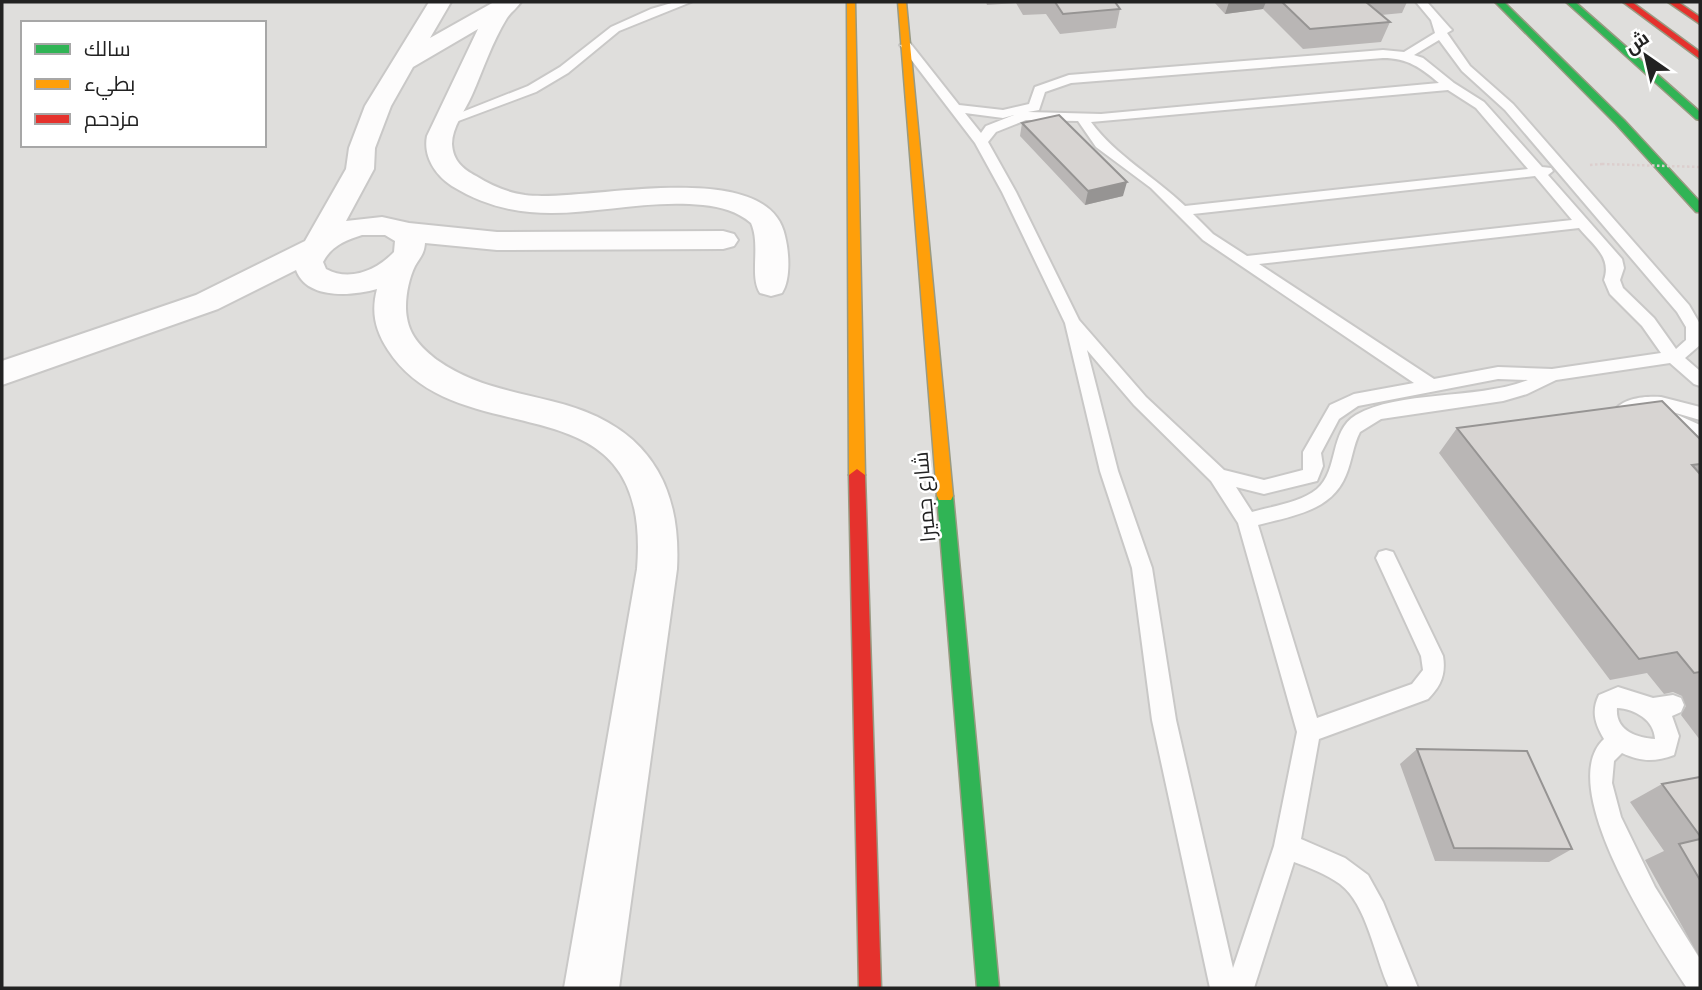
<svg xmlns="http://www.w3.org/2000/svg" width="1702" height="990" font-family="Helvetica,Cairo,sans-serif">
<rect width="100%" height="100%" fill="#f0eeeb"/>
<!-- residential -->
<path fill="#dfdedc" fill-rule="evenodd" d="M2,2H1700V988H2ZM23,23H264V145H23Z"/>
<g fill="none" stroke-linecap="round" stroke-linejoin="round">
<defs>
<path id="lane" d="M675,2H691L619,31L568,73L536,92L453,123L448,124L442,120L528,86L560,67L611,27L651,9Z
M1416,2H1427L1450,28L1452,30L1447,33L1470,66L1513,104L1689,305L1700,324V345L1685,358L1700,371V386L1694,384L1670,363L1556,380L1527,394L1503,401L1381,419L1360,432C1353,445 1352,461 1346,475C1332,511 1292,516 1258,525L1317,718L1412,684L1423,670L1421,656L1376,558L1379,552L1386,550L1393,552L1443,656C1446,674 1441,686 1428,699L1319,739L1301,839L1345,858L1368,875L1383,902L1418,988H1389C1375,958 1367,904 1340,884C1326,874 1310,868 1294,862L1254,988H1210L1152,720L1132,568L1100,471L1065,323L1002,192L975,143L900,45L910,43L959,105L1003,110L1029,104L1035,87L1069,75L1383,50L1404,52L1435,33L1431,20ZM1439,40L1462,71L1505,110L1677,312L1686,327V340L1676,349L1654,318L1623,288L1620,280L1624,268L1622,259L1548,175L1553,171L1551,168L1542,167L1484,102L1454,83L1423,58L1414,55ZM1383,58C1408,58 1421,68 1439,83L1101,114L1028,112L1039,110L1045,92L1071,83ZM1448,90L1476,108L1528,169L1185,206C1155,177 1116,156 1091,122ZM965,113L1003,118L1014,115L986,126L981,133ZM1026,120L1078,121L1096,147L1151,188L1203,240L1414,383L1354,394L1330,405L1303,452V470L1264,480L1224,470L1146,397L1079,320L1016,192L988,142L996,132ZM1535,176L1572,220L1247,256L1213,234L1193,214ZM1579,228C1593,245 1612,257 1604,280L1610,294L1642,326L1661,353L1552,369L1498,367L1434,379L1259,264ZM1087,350L1134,405L1211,481L1238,523L1297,732L1274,846L1233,968L1176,720L1152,568L1118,471ZM1498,379L1528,380C1477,400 1399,390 1356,415C1329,431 1339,470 1317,489C1300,503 1272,506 1252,512L1236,487L1264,494L1317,481L1323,466L1321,453L1339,419L1358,406Z
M1661,397L1700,407V420L1669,411L1700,425V439L1658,421L1655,416L1663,410H1641L1622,418L1616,417L1613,412C1623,398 1644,396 1661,397Z
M1618,687L1653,698L1673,695L1681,698L1684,705L1681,712L1672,716L1679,736L1674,755C1655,762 1641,762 1622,753L1614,761L1612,783L1621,817L1655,887L1700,959V988H1687C1657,942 1553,786 1604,739C1595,724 1591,711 1599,695ZM1617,708C1635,709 1654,720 1655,739C1637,738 1615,731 1617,708Z"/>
<path id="street" d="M429,2H451L430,38L494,2H521C517,8 511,12 507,18C492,42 483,70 472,95C465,111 452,127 452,144C453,161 463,169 476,176C492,186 506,192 525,195C585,203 768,154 785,236C789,252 791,279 782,293L771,296L760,293C749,276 761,245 751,223C737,211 721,207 703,205C613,196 538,239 452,186C435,175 423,156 427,136L478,29L413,67L391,106L375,148L374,169L346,221L382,217L409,223L497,232L723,231L734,234L738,240L734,246L723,249L497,250L425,243C424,255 420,257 415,266C408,280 404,303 407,318C410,337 423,349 437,360C472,385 511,391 551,401C641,422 682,477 677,569L619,988H564L637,569C653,369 461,462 388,350C375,330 371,312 377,289C352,296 307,300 296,270L218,309L2,385V361L196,295L305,241L346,169L349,148L365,106ZM362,235H385L395,241L394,252C377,270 350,282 326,269L323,262C331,246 346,240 362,235Z"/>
<path id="fast" d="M1495,2H1504L1624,120L1700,202V212H1696L1616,124Z
M1566,2H1575L1700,112V120L1696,119Z
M945,490L951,492L953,496L999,988H977L937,496L939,492Z"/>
<path id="slow" d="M847,2H855L865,475L857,481L849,475Z
M898,2H906L953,496L951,500H939L937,496Z"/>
<path id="jam" d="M1623,2H1632L1700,52V59Z
M1668,2H1678L1700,17V24Z
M857,469L865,475L881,988H859L849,475Z"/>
</defs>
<!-- lane casing -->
<use href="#lane" stroke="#c9c8c7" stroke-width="4"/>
<!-- street casing -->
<use href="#street" stroke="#c9c8c7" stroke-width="4"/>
<!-- fast casing -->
<use href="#fast" stroke="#999a82" stroke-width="3"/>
<!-- slow casing -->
<use href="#slow" stroke="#999a82" stroke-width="3"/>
<!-- jam casing -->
<use href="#jam" stroke="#999a82" stroke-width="3"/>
<!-- path -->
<path stroke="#dccecd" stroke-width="2.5" stroke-dasharray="2.5 2.5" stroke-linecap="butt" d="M1590,165L1602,164"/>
<!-- lane -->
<use href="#lane" fill="#fdfcfc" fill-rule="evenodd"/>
<!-- street -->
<use href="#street" fill="#fdfcfc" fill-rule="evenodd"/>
<!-- fast -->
<use href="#fast" fill="#30b455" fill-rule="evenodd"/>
<!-- slow -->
<use href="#slow" fill="#ff9f0a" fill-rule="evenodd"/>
<!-- jam -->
<use href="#jam" fill="#e5322d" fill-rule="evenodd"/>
<!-- path-bridge -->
<path stroke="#dccecd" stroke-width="2.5" stroke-dasharray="2.5 2.5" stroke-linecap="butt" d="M1602,164L1700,167"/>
</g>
<!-- wall -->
<path fill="#b9b6b5" d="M986,2H1115L1120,9L1116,28L1060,34L1046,14L1023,15L1016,3L987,5Z
M1214,2H1407L1402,13L1381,15L1390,22L1381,42L1303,49L1263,9L1225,14Z
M1022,123L1123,196L1085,205L1020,136Z
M1457,428L1700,439V740L1681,715L1686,706L1682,696L1673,692L1664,694L1647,673L1610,680L1439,453Z
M1417,749L1572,849L1549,862L1435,861L1400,764Z
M1700,777V958L1645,860L1664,851L1630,802L1662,784Z"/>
<!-- shaded-wall -->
<path fill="#969493" d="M1229,2H1266L1263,9L1225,14Z
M1127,182L1123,196L1085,205L1088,191Z"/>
<!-- building -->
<path fill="#d7d4d2" stroke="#969493" stroke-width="2" d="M1055,2H1115L1120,9L1063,14Z
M1282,2H1366L1390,22L1310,29Z
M1059,115L1127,182L1088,191L1022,123Z
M1662,401L1700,439V464L1692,465L1700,474V672L1694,673L1677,652L1639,659L1457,428Z
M1417,749L1527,751L1572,849L1454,848Z
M1700,777V836L1662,784Z
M1700,839V880L1679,844Z"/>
<g text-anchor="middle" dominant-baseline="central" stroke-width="5" stroke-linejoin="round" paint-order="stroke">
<!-- street labels -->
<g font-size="21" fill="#222" stroke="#fff">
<text transform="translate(924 497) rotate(-95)">شارع جميرا</text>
</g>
</g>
<!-- border -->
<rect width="1702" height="990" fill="none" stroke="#222222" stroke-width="7"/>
<!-- legend -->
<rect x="21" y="21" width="245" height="126" fill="#ffffff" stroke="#a7a7a7" stroke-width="2"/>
<rect x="35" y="44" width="35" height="10" fill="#30b455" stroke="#a7a7a7" stroke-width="2"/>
<text x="84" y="56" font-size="21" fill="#222222">سالك</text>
<rect x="35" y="79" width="35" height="10" fill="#ff9f0a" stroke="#a7a7a7" stroke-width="2"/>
<text x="84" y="91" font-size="21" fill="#222222">بطيء</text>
<rect x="35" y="114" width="35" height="10" fill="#e5322d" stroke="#a7a7a7" stroke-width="2"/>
<text x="84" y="126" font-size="21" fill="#222222">مزدحم</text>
<!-- north arrow -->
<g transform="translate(1646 56) rotate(326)" stroke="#ffffff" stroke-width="5" paint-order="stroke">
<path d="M0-5L12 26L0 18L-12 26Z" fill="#222222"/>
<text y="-10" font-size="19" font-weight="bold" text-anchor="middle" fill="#222222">ش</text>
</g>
</svg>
